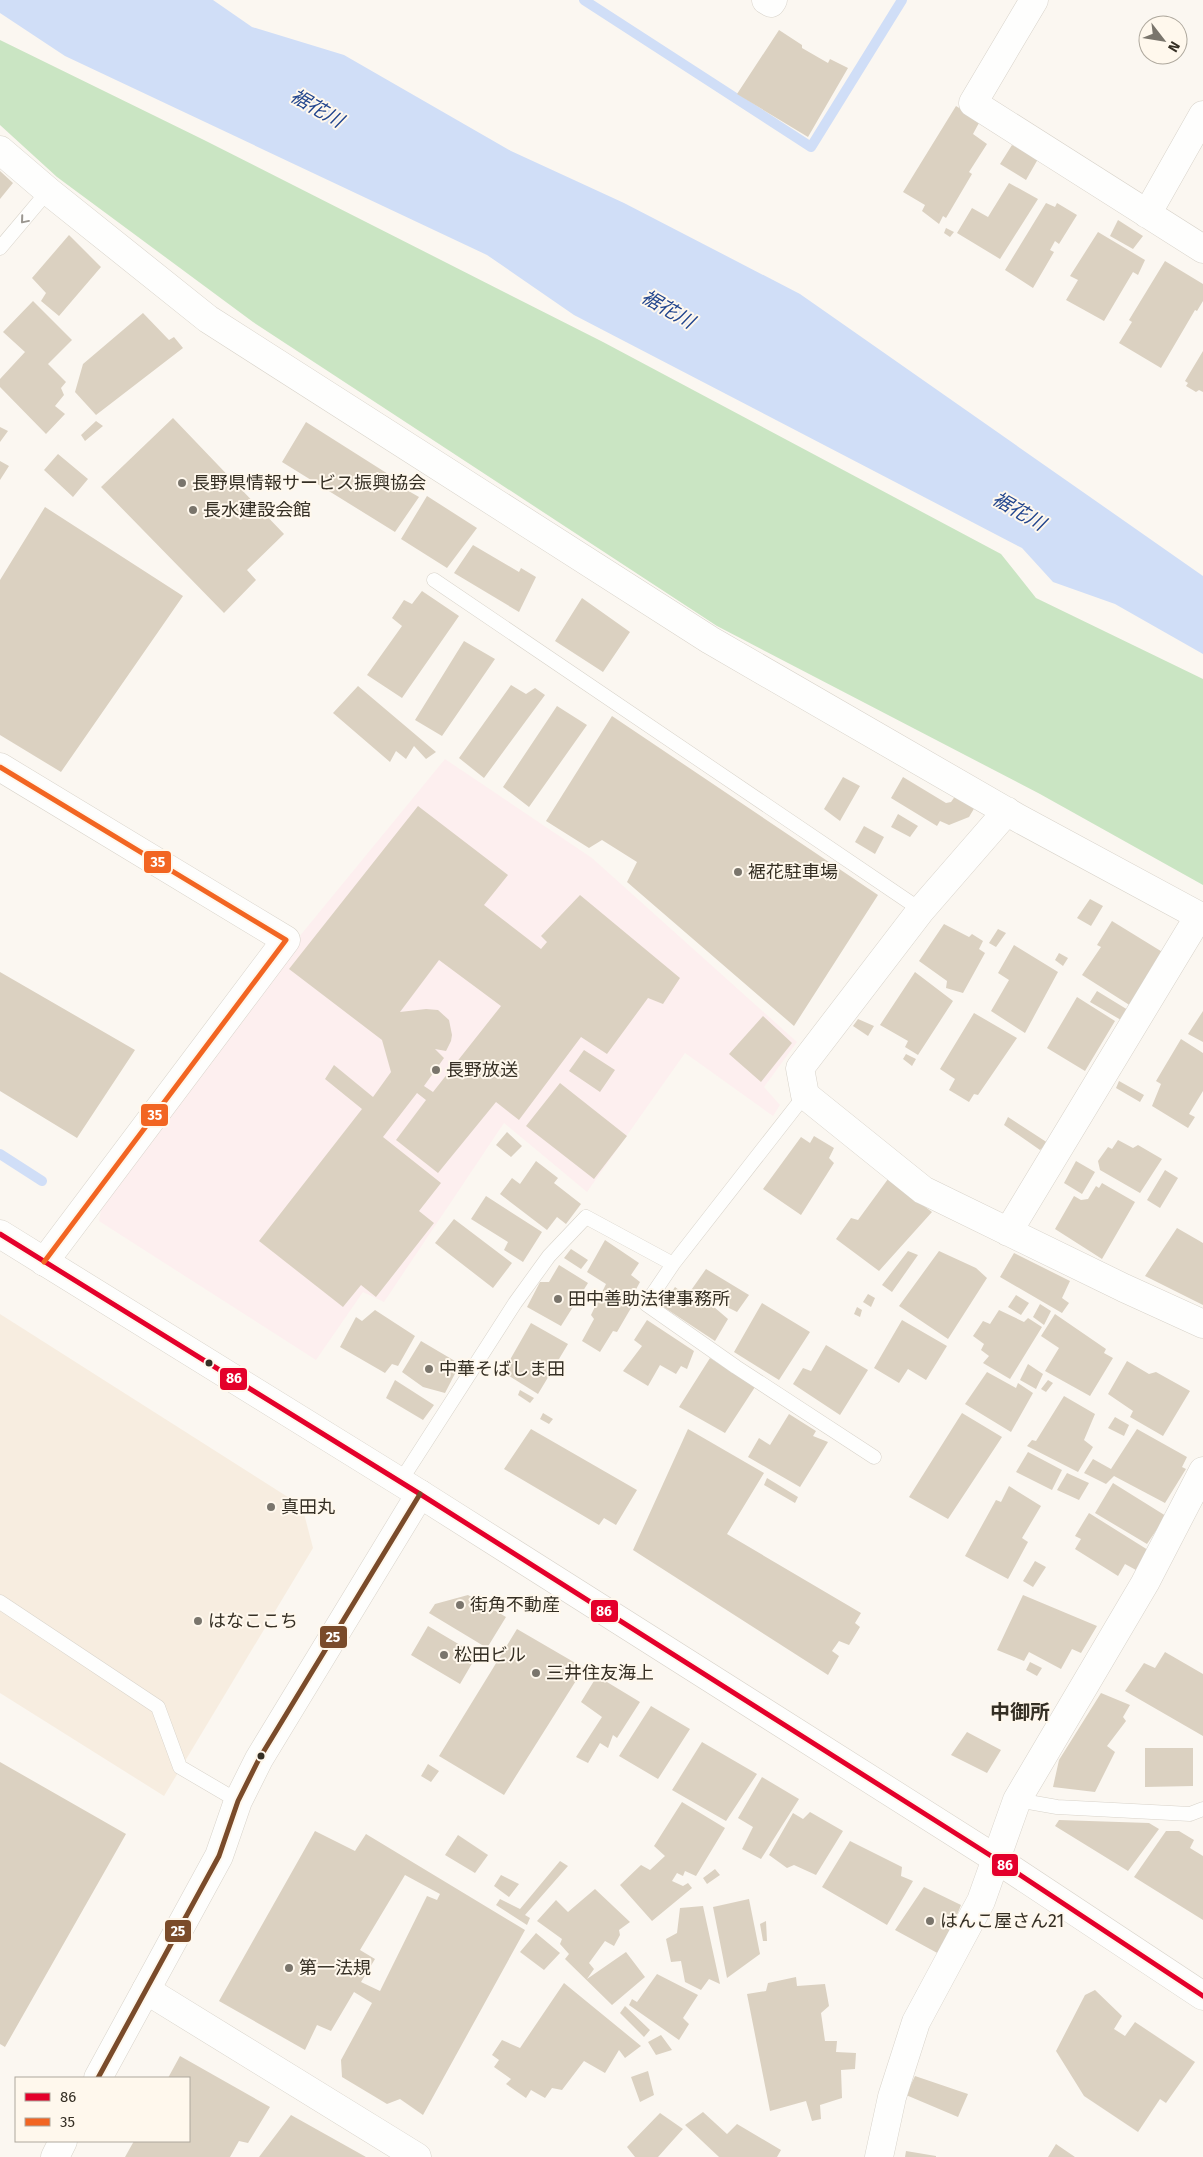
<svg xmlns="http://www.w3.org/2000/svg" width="1203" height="2157" font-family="'Fira Sans','Noto Sans JP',sans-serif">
<rect width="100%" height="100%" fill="#fbf7f1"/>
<!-- commercial -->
<path fill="#fdefef" d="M445,759L592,858L797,1042L764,1087L780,1105L773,1116L685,1053L587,1192L504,1123L384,1302L363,1292L316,1360L99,1221L102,1204L276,965Z"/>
<!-- industrial -->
<path fill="#f7ede0" d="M0,1314L302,1506L313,1548L164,1796L0,1693Z"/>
<!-- green -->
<path fill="#cae5c3" d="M0,40L204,140L603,342L1001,554L1036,598L1203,679V885L1040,794L717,626L253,322L57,177L0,125Z"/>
<!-- water -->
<path fill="#d0def7" d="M0,0H213L252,27L344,55L511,151L624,203L800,294L1203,576V654L1115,604L1053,582L1022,548L574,315L487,255L65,56L0,13Z"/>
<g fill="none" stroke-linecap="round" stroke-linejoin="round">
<!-- stream -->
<path stroke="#d0def7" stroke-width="10" d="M584,0L811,147L902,0
M0,1154L42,1181"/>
</g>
<!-- building -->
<path fill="#dbd1c1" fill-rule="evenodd" d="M779,30L802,45V48L828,63L830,59L848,68L808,137L737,94Z
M956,106L980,121L973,134L987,144L969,172L972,174L946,218L943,216L939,224L922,211L925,205L903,192Z
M1012,145L1038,159L1026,180L1000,164Z
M0,171L13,183L0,199Z
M1009,183L1038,199L1000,259L957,233L972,208L988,217Z
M1046,203L1055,207L1057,203L1077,215L1059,244L1055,241L1050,250L1054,252L1033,288L1005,270Z
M1118,220L1143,236L1133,249L1110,236Z
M946,228L954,232L950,237L944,233Z
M1098,232L1145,260L1138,275L1133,272L1104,321L1066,300L1078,280L1070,276Z
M69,235L101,267L59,316L41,301L46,293L32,278Z
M1165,261L1203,284V301L1197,311L1195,310L1161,368L1119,343L1132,322L1129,320Z
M33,301L72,340L48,364L66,382L61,388L64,395L55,406L65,414L46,434L0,387V379L25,352L3,332Z
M143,313L169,340L174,337L183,348L96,415L75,392L83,364Z
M1203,351V392L1199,390L1196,392L1186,386L1188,383L1185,381Z
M173,418L284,534L247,570L256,580L224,613L101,487Z
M96,421L103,426L85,441L81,435Z
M306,422L407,486L405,489L419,497L395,532L282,462Z
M0,427L8,431L0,442Z
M58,454L88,479L73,497L44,470Z
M0,461L9,466L0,480Z
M427,496L477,528L447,568L401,539Z
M45,507L183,596L61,772L0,735V580Z
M473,545L519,572L521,568L536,577L519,612L454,573Z
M422,591L459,616L402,698L367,675L402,626L392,618L404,600L412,604Z
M582,598L630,632L603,672L555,641Z
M464,641L495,659L442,736L415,720Z
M511,685L526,694L535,688L545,695L484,778L459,758Z
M358,686L436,752L426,759L414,746L406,759L396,751L390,762L333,713Z
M557,706L587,725L529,807L503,787Z
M612,716L878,895L794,1026L627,882L637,862L602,840L589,848L546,821Z
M843,777L860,786L840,821L824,809Z
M903,777L946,803L951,802L956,795L975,807L969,817L949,825L940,821L937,826L891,798Z
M418,806L508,875L484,905L541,949L547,942L541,936L580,895L680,978L663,1004L648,998L607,1054L581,1037L519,1120L496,1102L438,1173L396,1140L426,1100L417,1093L383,1137L441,1183L419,1211L434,1223L376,1297L361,1285L343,1307L259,1241L362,1109L325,1079L334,1065L373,1097L391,1072L382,1040L289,969ZM439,960L501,1006L433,1092L424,1086L444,1058L435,1049L446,1051L451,1041L452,1035L449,1020L438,1010L426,1009L400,1012Z
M898,814L918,826L910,837L891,827Z
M864,826L884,837L875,854L855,842Z
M1090,899L1103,906L1091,926L1077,918Z
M1112,921L1164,953L1131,1006L1082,975L1101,947L1097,945Z
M944,924L969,937L972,934L983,941L979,949L985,953L963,993L946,988L947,981L919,961Z
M998,929L1006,933L996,947L989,943Z
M1014,945L1058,972L1025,1033L991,1011L1009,980L998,973Z
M1059,953L1068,958L1063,966L1055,960Z
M0,972L135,1050L77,1138L0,1091Z
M915,972L953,1001L918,1055L905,1047L908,1041L880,1025Z
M1097,991L1128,1010L1121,1020L1090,1002Z
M1077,997L1115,1021L1085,1071L1047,1048Z
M1203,1011V1042L1188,1034Z
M974,1013L1017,1038L978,1095L974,1094L969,1102L949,1090L955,1079L940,1069Z
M763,1016L792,1043L761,1082L729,1054Z
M858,1019L874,1026L868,1036L853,1026Z
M1181,1039L1203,1053V1091L1189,1114L1195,1117L1188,1128L1152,1106L1161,1084L1156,1081Z
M584,1050L615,1070L600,1092L569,1071Z
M906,1054L916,1059L912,1066L903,1059Z
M1119,1081L1144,1095L1140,1102L1116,1088Z
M560,1083L627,1136L594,1179L526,1126Z
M1008,1117L1048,1143L1040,1150L1004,1125Z
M507,1132L522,1146L511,1157L496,1145Z
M814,1136L834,1148L829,1158L834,1163L801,1215L763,1189L801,1137L810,1143Z
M1118,1140L1133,1148L1138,1145L1162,1159L1140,1193L1100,1170L1098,1161L1108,1147L1112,1149Z
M536,1161L558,1178L554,1183L581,1204L566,1224L557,1217L547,1230L500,1194L512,1178L520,1184Z
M1076,1161L1095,1172L1082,1194L1064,1183Z
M1165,1170L1178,1178L1160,1208L1147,1200Z
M888,1179L932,1212L879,1271L836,1239L851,1218L858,1220Z
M1102,1183L1135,1202L1102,1259L1055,1229L1074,1196L1081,1200L1088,1199L1096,1186L1099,1188Z
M486,1196L542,1232L523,1262L504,1250L508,1242L471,1219Z
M454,1219L512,1263L493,1288L435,1243Z
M1177,1228L1203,1243V1305L1145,1276Z
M605,1240L639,1263L631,1275L640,1282L627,1306L631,1308L617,1332L613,1331L600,1352L582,1341L594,1319L591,1315L606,1284L587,1272Z
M571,1249L588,1260L581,1269L564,1258Z
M908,1251L918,1255L892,1292L882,1285Z
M939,1251L976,1268L987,1278L948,1339L899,1306Z
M1014,1253L1070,1281L1062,1298L1069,1303L1062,1313L1000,1277Z
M559,1265L588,1283L561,1326L527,1307L540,1282H549Z
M706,1269L749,1295L737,1312L723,1305L727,1300L720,1298L714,1307L728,1319L715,1341L662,1306L675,1287L687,1296Z
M868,1294L875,1298L871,1307L863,1302Z
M1016,1295L1029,1303L1021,1315L1008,1307Z
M762,1303L810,1332L779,1380L734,1352Z
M1040,1304L1051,1311L1044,1325L1033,1317Z
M857,1307L862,1310L860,1317L854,1314Z
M375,1310L415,1336L398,1366L392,1364L385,1373L340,1347L356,1317L362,1321Z
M999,1310L1024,1322L1028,1318L1042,1327L1010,1379L983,1363L989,1356L981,1350L984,1344L973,1336L983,1321L990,1324Z
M1055,1314L1106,1349L1104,1353L1113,1358L1090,1396L1045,1371L1059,1348L1041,1336Z
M647,1320L694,1351L687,1369L681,1366L676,1374L660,1365L648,1386L623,1371L642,1346L634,1340Z
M902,1320L947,1346L926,1380L908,1369L899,1383L874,1368Z
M531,1323L568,1344L538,1394L503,1372Z
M421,1341L460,1364L445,1393L423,1387L402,1372Z
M826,1345L868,1370L840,1415L793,1384L803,1368L811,1371Z
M710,1358L755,1387L725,1433L679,1407Z
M1127,1361L1149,1374L1156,1372L1190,1391L1163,1436L1130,1417L1133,1411L1108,1394Z
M1028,1364L1043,1374L1036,1389L1020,1380Z
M987,1372L1016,1388L1018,1383L1033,1393L1011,1432L965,1404Z
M395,1380L434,1405L423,1420L386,1398Z
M1048,1380L1053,1383L1046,1392L1041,1389Z
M520,1390L534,1398L530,1403L518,1395Z
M1064,1396L1095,1414L1084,1440L1093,1447L1078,1472L1027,1446L1032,1440L1036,1441Z
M543,1413L553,1419L549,1424L540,1419Z
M962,1413L1002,1437L948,1519L909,1497Z
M789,1414L816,1431L813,1436L828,1442L800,1487L748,1457L759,1438L770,1445Z
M1115,1417L1129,1425L1124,1436L1108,1428Z
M531,1429L637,1490L616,1525L604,1518L599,1525L504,1469Z
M688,1429L764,1473L727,1534L861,1613L855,1623L860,1627L849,1645L839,1641L832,1651L839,1656L828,1675L633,1550Z
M1137,1429L1187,1457L1182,1467L1186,1469L1165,1503L1114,1476L1106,1484L1084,1473L1093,1459L1111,1469Z
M1028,1452L1062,1470L1052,1490L1016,1472Z
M1067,1473L1089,1483L1079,1500L1057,1490Z
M767,1478L798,1497L795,1503L764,1485Z
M1113,1483L1166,1516L1147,1544L1095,1513Z
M1009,1486L1041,1506L1022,1538L1028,1542L1008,1579L965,1556L996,1500L1001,1502Z
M1089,1513L1148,1550L1136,1570L1125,1564L1118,1576L1075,1549L1081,1539L1075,1536Z
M1035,1561L1046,1567L1033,1587L1023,1581Z
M468,1595L506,1617L487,1648L429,1613L435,1604Z
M1023,1595L1097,1626L1081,1653L1072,1649L1061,1669L1029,1652L1024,1661L997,1650Z
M428,1626L477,1655L460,1684L411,1655Z
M517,1629L584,1668L504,1795L439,1756Z
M1165,1652L1203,1674V1736L1125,1691L1144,1663L1155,1668Z
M1030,1662L1042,1668L1037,1676L1026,1670Z
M597,1676L640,1702L617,1738L613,1735L608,1748L600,1743L588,1763L576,1757L602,1717L581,1702Z
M1101,1693L1130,1705L1123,1717L1126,1721L1107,1746L1115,1752L1095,1792L1053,1787L1059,1760Z
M651,1706L690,1729L658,1779L619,1756Z
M967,1732L1001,1750L987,1773L951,1755Z
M702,1742L757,1774L726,1821L672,1790Z
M1145,1748H1193V1786L1145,1787Z
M0,1762L126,1834L5,2047L0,2044Z
M428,1764L439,1771L431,1782L421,1776Z
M762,1777L799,1799L761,1859L742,1849L753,1827L738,1818Z
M682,1802L725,1828L696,1876L685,1871L683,1876L677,1873L672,1881L683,1886L688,1883L692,1888L652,1921L620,1885L641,1865L650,1870L665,1856L654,1846Z
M810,1812L843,1831L816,1875L794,1865L787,1868L769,1855L793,1813L803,1819Z
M1059,1820L1149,1823L1159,1829L1128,1871L1055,1826Z
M315,1831L355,1851L366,1834L525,1930L423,2115L400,2099L387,2104L342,2077L341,2060L372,2003L354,1992L331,2031L317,2025L305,2050L219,2001ZM405,1875L440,1894L437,1900L427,1896L380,1991L361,1982L375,1959L360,1950Z
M1166,1831H1179L1194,1840L1190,1848L1203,1856V1920L1134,1877Z
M458,1835L488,1855L475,1873L445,1855Z
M850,1841L902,1867L901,1876L913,1881L887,1925L822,1887Z
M560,1861L568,1866L525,1915L530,1918L527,1925L496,1905L500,1899L520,1909Z
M715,1869L720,1875L707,1884L703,1878Z
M501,1875L519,1884L509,1897L494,1886Z
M924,1887L961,1905L941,1955L895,1930Z
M595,1889L630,1922L619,1930L620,1935L614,1946L605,1941L589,1963L594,1969L587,1979L626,1952L645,1977L612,2005L565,1959L569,1954L560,1944L562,1939L537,1921L556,1900L568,1912Z
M749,1899L760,1954L727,1978L713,1907Z
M703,1906L720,1984L709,1979L701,1990L685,1982L681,1961L671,1962L666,1939L677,1933L680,1908Z
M766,1921L767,1941H763L760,1924Z
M536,1933L560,1953L544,1970L520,1952Z
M657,1974L698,1995L683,2018L689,2024L679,2040L629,2005L632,1999L637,2002Z
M796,1977L797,1986L825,1984L829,2006L821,2013L825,2041H837L836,2052L856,2053L855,2069L841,2070L842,2098L820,2105L821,2119L812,2121L806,2101L770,2111L747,1994L766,1991L768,1983Z
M564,1983L641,2046L625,2058L619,2050L605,2073L584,2061L562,2090L552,2088L545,2098L531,2090L526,2098L506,2084L511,2079L494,2067L499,2060L492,2055L502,2040L520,2048Z
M1095,1990L1122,2016L1114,2029L1125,2036L1135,2022L1195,2062L1166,2103L1160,2099L1138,2132L1084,2096L1056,2051L1085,1995Z
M625,2006L650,2030L644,2037L620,2013Z
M661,2035L672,2050L656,2055L648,2042Z
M180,2056L270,2107L248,2143L239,2141L230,2157H125L134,2141H189V2078H168Z
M648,2071L654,2095L640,2102L631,2077Z
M915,2076L968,2094L958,2117L906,2095Z
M703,2112L727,2134L737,2124L781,2150L777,2157H719L685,2125Z
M660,2113L683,2129L658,2157H635L627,2147Z
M291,2115L366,2157H259Z
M1056,2144L1075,2157H1048Z
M906,2151L936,2156V2157H905Z"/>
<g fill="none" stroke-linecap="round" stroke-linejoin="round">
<defs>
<path id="service" d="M0,248L48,191
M434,580L921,910
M673,1264L646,1304L736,1367L874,1457
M400,1482L515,1303L549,1256L586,1217L673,1264L805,1095
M0,1602L158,1707L180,1767L238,1801
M1017,1800L1057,1807L1190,1814L1203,1809"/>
<path id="minor" d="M766,0L771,3L773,0
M1034,0L973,103L1203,249
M0,150L48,191L208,319L710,640L1018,818L1203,918
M1147,214L1203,115
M0,767L286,940L44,1262
M1007,811L921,910L800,1068L805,1095L923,1190L1124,1288L1203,1324
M1008,1232L1199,916
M146,1990L417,2157
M879,2157L892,2097L916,2022L981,1901L1017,1800L1145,1583L1203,1471"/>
<path id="tertiary" d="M98,2078L219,1856L238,1801L259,1759L420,1494
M55,2157L63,2141"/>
<path id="trunk" d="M0,1234L420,1494L996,1859L1203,1996"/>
</defs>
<!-- service casing -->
<use href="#service" stroke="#d8d3ca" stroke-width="15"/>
<!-- minor casing -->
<use href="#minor" stroke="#d8d3ca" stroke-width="29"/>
<!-- tertiary casing -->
<use href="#tertiary" stroke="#d8d3ca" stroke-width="29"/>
<!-- trunk casing -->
<use href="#trunk" stroke="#d8d3ca" stroke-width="29"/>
<!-- service -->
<use href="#service" stroke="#fefefd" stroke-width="14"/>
<!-- minor -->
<use href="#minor" stroke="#fefefd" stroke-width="28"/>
<!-- tertiary -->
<use href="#tertiary" stroke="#fefefd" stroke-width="28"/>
<!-- trunk -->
<use href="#trunk" stroke="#fefefd" stroke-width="28"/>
<defs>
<path id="bus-1" d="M0,1234L420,1494L996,1859L1203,1996"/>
<path id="bus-2" d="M0,767L286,940L44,1262"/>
<path id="bus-3" d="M98,2078L219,1856L238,1801L259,1759L420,1494"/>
</defs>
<!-- bus-1 casing -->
<use href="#bus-1" stroke="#fff8ed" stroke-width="9"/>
<!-- bus-2 casing -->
<use href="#bus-2" stroke="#fff8ed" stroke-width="9"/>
<!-- bus-3 casing -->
<use href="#bus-3" stroke="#fff8ed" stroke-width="9"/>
<!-- bus-1 -->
<use href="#bus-1" stroke="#e4002b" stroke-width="5"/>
<!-- bus-2 -->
<use href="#bus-2" stroke="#f26522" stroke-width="5"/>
<!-- bus-3 -->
<use href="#bus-3" stroke="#7a4b2a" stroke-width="5"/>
</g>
<!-- one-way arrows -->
<defs><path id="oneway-chevron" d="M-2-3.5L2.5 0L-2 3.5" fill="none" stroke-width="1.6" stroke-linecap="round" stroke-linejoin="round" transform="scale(1.25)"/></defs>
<use stroke="#9a9690" href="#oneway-chevron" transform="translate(24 220) rotate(130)"/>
<!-- markers -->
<g fill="#7a756c" stroke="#fff8ed" stroke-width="2">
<circle cx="182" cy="483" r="5"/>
<circle cx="193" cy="510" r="5"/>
<circle cx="738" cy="872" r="5"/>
<circle cx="436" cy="1070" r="5"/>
<circle cx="558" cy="1299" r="5"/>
<circle cx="429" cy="1369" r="5"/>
<circle cx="271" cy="1507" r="5"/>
<circle cx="460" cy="1605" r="5"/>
<circle cx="198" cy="1621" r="5"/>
<circle cx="444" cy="1655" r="5"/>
<circle cx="536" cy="1673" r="5"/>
<circle cx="930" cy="1921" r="5"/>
<circle cx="289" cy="1968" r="5"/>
</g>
<g fill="#352f24" stroke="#fff8ed" stroke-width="2">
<circle cx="209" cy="1363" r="4.5"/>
<circle cx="261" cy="1756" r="4.5"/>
</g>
<g text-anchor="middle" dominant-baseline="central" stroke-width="4" stroke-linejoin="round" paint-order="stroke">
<!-- poi labels -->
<g font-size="18" fill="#352f24" stroke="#fff8ed" text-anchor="start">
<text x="192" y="483">長野県情報サービス振興協会</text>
<text x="203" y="510">長水建設会館</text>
<text x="748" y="872">裾花駐車場</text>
<text x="446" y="1070">長野放送</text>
<text x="568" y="1299">田中善助法律事務所</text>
<text x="439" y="1369">中華そばしま田</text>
<text x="281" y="1507">真田丸</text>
<text x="470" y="1605">街角不動産</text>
<text x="208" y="1621">はなここち</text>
<text x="454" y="1655">松田ビル</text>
<text x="546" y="1673">三井住友海上</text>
<text x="940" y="1921">はんこ屋さん21</text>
<text x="299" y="1968">第一法規</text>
</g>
<!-- water labels -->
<g font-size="19" font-style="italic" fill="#23468e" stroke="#fff8ed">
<text transform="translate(317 108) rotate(30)">裾花川</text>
<text transform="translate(668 309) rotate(30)">裾花川</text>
<text transform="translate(1019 511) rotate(30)">裾花川</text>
</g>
<!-- quarter labels -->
<g font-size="20" font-weight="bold" fill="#352f24" stroke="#fff8ed">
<text x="1020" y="1712">中御所</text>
</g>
</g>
<g stroke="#fff8ed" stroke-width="2">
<rect x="143" y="850" width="29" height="24" rx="5" fill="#f26522"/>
<rect x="140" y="1103" width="29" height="24" rx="5" fill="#f26522"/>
<rect x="219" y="1367" width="29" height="24" rx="5" fill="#e4002b"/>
<rect x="590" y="1599" width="29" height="24" rx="5" fill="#e4002b"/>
<rect x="319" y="1625" width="29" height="24" rx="5" fill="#7a4b2a"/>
<rect x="991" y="1853" width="28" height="24" rx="5" fill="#e4002b"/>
<rect x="164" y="1919" width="28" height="24" rx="5" fill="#7a4b2a"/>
</g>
<g font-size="14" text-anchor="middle" font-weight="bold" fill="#fff">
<text x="158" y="867">35</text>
<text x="155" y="1120">35</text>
<text x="234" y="1383">86</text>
<text x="604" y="1616">86</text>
<text x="333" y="1642">25</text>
<text x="1005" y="1870">86</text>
<text x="178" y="1936">25</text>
</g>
<!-- legend -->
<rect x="15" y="2077" width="175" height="65" fill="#fff8ed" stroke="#aea89d"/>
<rect x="25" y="2093" width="25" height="8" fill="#e4002b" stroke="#aea89d"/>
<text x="60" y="2102" font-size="15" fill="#352f24">86</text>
<rect x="25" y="2118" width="25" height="8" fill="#f26522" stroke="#aea89d"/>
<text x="60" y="2127" font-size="15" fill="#352f24">35</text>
<!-- north arrow -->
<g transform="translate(1163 40) rotate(121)"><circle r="24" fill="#fff8ed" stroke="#aea89d"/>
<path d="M0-4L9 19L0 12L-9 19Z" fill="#7a756c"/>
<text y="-8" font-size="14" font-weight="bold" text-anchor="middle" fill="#352f24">N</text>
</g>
</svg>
